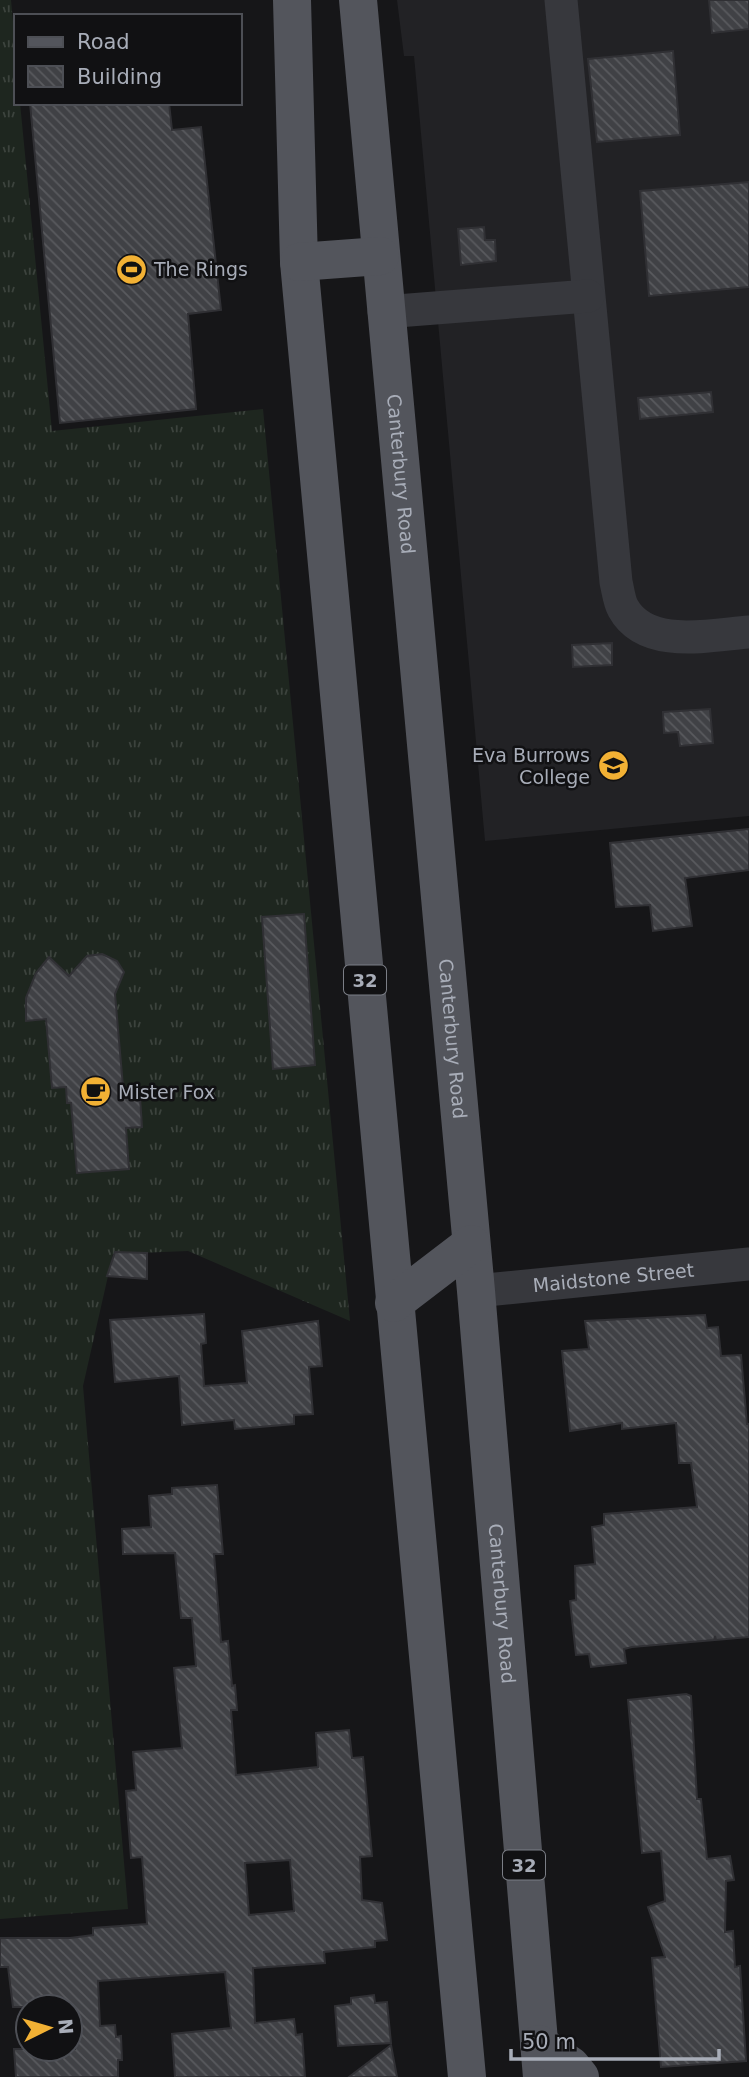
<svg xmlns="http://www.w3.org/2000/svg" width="749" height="2077" font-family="'DejaVu Sans',sans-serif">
<defs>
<pattern id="grass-tufts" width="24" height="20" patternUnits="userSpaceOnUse" patternTransform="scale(1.75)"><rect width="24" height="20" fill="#1e261f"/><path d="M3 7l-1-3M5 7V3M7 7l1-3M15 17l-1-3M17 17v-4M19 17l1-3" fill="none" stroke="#3c433d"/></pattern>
<pattern id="building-back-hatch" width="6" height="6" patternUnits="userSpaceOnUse" patternTransform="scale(1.75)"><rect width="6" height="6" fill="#404145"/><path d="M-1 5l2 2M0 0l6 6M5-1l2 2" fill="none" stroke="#595a5e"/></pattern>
</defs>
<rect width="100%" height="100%" fill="#161618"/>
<!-- built -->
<path fill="#222225" d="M397,0H749V816L485,841L414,56H404Z"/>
<!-- grass -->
<path fill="url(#grass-tufts)" d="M0,0H11L16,54V103H20L52,431L263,409L350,1321L188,1251L113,1254L83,1386L128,1909L0,1919Z"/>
<!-- building -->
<path fill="url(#building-back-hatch)" stroke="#303034" stroke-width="2" fill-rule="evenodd" d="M709,0H749V29L712,33Z
M673,51L680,135L597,142L588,59Z
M30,103H169L172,130L201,127L221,310L188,314L196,409L60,423Z
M749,182V287L649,296L640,191Z
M484,227L485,240H495L496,261L461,265L458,229Z
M711,392L713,412L640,419L638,398Z
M612,643V665L573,667L572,645Z
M710,709L713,743L680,746L678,732L664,733L663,712Z
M749,829V870L685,878L692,926L653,931L650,905L616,907L610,843Z
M304,914L315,1065L273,1069L262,917Z
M102,954L117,961L124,972L115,994L124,1098L140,1097L142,1127L126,1128L129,1169L77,1173L71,1103H67L66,1087L52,1088L46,1019L26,1021V998L36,973L49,957L69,976L87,956Z
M115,1252L147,1253V1279L107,1276Z
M204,1314L206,1343L201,1344L204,1386L247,1383L242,1331L318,1321L322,1366L309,1367L313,1414L294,1415V1424L235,1429L234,1420L182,1425L179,1376L115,1382L110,1320Z
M705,1315L707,1328L718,1327L721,1356L741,1355L747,1424H749V1637L716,1640L715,1636L714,1640L632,1647L624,1649L626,1663L591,1667L589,1654L576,1655L570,1601L576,1600L575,1566L595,1564L592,1527L604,1525V1514L697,1507L691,1463H679L676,1423L622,1429V1423L570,1431L562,1351L589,1349L585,1321Z
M217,1485L223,1554H214L221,1642L228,1641L232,1686L235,1685L237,1710H231L236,1775L318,1767L316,1733L349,1730L352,1758L363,1757L372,1856L360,1857L362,1900L382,1903L387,1940L375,1941V1947L324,1952L325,1963L253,1968L255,2023L294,2019L296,2035L302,2034L305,2077H175L172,2034L231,2028L225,1972L98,1981L100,2026L115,2025L116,2037L121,2036L122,2060H118V2077H16L14,2049H75L71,2007H13L8,1967H0V1938H70L93,1935V1928L147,1924L142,1857L131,1858L126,1791L136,1790L133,1752L182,1748L174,1668L196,1666L192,1618H181L175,1553L123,1554L122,1529L151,1527L149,1496L172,1494V1488ZM290,1860L294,1911L249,1915L245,1863Z
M686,1694L691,1696L697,1799H701L707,1859L730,1856L734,1880L726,1881L725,1932L733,1931L735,1967L740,1966L746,2061L661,2067L652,1958L665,1957L648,1907L665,1901L661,1851L642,1853L628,1700Z
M374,1995L375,2003L387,2002L391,2043L338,2046L335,2006L351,2004V1998Z
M391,2045L397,2077H349Z"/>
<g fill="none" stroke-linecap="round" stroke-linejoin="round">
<!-- street -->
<g stroke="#37383d" stroke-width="33">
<path d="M561,0L616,582C618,590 619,601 623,608C646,650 710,635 749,632"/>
<path d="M384,312L588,296"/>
<path id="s1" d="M476,1291L749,1264"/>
</g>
<!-- primary -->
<g stroke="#53555c" stroke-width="38">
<path d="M292,0L299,262L467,2077"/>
<path id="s2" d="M358,0L476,1291L542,2077"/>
<path d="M299,262L380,256"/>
<path d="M394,1303L471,1244"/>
<path d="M539,2044L571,2066L580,2077"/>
</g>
</g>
<!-- icons -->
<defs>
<symbol id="stadium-disc" viewBox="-11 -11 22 22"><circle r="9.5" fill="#f2b134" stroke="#111113"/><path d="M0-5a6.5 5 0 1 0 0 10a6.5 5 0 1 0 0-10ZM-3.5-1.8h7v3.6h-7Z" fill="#111"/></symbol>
<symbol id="university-disc" viewBox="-11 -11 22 22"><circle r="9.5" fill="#f2b134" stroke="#111113"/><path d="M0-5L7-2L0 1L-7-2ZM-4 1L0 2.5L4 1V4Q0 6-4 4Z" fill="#111"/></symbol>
<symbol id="cafe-disc" viewBox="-11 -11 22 22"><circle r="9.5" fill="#f2b134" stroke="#111113"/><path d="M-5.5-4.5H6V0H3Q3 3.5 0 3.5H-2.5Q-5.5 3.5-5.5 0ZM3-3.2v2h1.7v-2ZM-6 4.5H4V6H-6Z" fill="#111"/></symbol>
</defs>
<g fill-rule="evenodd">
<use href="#stadium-disc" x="114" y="252" width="35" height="35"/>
<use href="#university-disc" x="596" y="748" width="35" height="35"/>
<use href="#cafe-disc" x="78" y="1074" width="35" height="35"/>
</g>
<g text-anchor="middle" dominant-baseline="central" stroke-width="5" stroke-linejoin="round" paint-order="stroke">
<!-- shield labels -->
<g fill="#111113" stroke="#7b7e86" stroke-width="2">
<rect x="344" y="965.5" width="42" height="29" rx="5"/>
<rect x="503" y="1850.5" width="42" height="29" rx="5"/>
</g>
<g font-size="18" font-weight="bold" fill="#a8adb8">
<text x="365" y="980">32</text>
<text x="524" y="1865">32</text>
</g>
<!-- poi labels -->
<g font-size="19" fill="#a8adb8" stroke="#111113" text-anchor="start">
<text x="154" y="269">The Rings</text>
<text x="590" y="755" text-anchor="end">Eva Burrows<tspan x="590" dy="22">College</tspan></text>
<text x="118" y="1092">Mister Fox</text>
</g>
<!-- street labels -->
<g font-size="19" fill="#a8adb8" stroke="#111113">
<text stroke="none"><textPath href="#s2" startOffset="476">Canterbury Road</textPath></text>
<text stroke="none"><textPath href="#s2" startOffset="1043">Canterbury Road</textPath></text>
<text stroke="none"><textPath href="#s1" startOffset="138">Maidstone Street</textPath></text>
<text stroke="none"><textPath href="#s2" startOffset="1610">Canterbury Road</textPath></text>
</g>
</g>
<!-- legend -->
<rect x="14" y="14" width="228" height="91" fill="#111113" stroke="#4d4f55" stroke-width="2"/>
<rect x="28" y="37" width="35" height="10" fill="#53555c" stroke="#4d4f55" stroke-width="2"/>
<text x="77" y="49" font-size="21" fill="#a8adb8">Road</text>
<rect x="28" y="66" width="35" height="21" fill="url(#building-back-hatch)" stroke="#4d4f55" stroke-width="2"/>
<text x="77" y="84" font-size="21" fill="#a8adb8">Building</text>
<!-- north arrow -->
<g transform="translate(49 2028) rotate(85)"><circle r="33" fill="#111113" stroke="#4d4f55" stroke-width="2"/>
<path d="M0-5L12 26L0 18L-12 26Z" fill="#f2b134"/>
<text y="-10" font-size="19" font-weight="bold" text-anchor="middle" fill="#a8adb8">N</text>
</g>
<!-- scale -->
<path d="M511 2049v10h208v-10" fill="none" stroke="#a8adb8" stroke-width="3.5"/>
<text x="522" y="2049" font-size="21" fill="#a8adb8" stroke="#111113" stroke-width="5" paint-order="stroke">50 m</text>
</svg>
